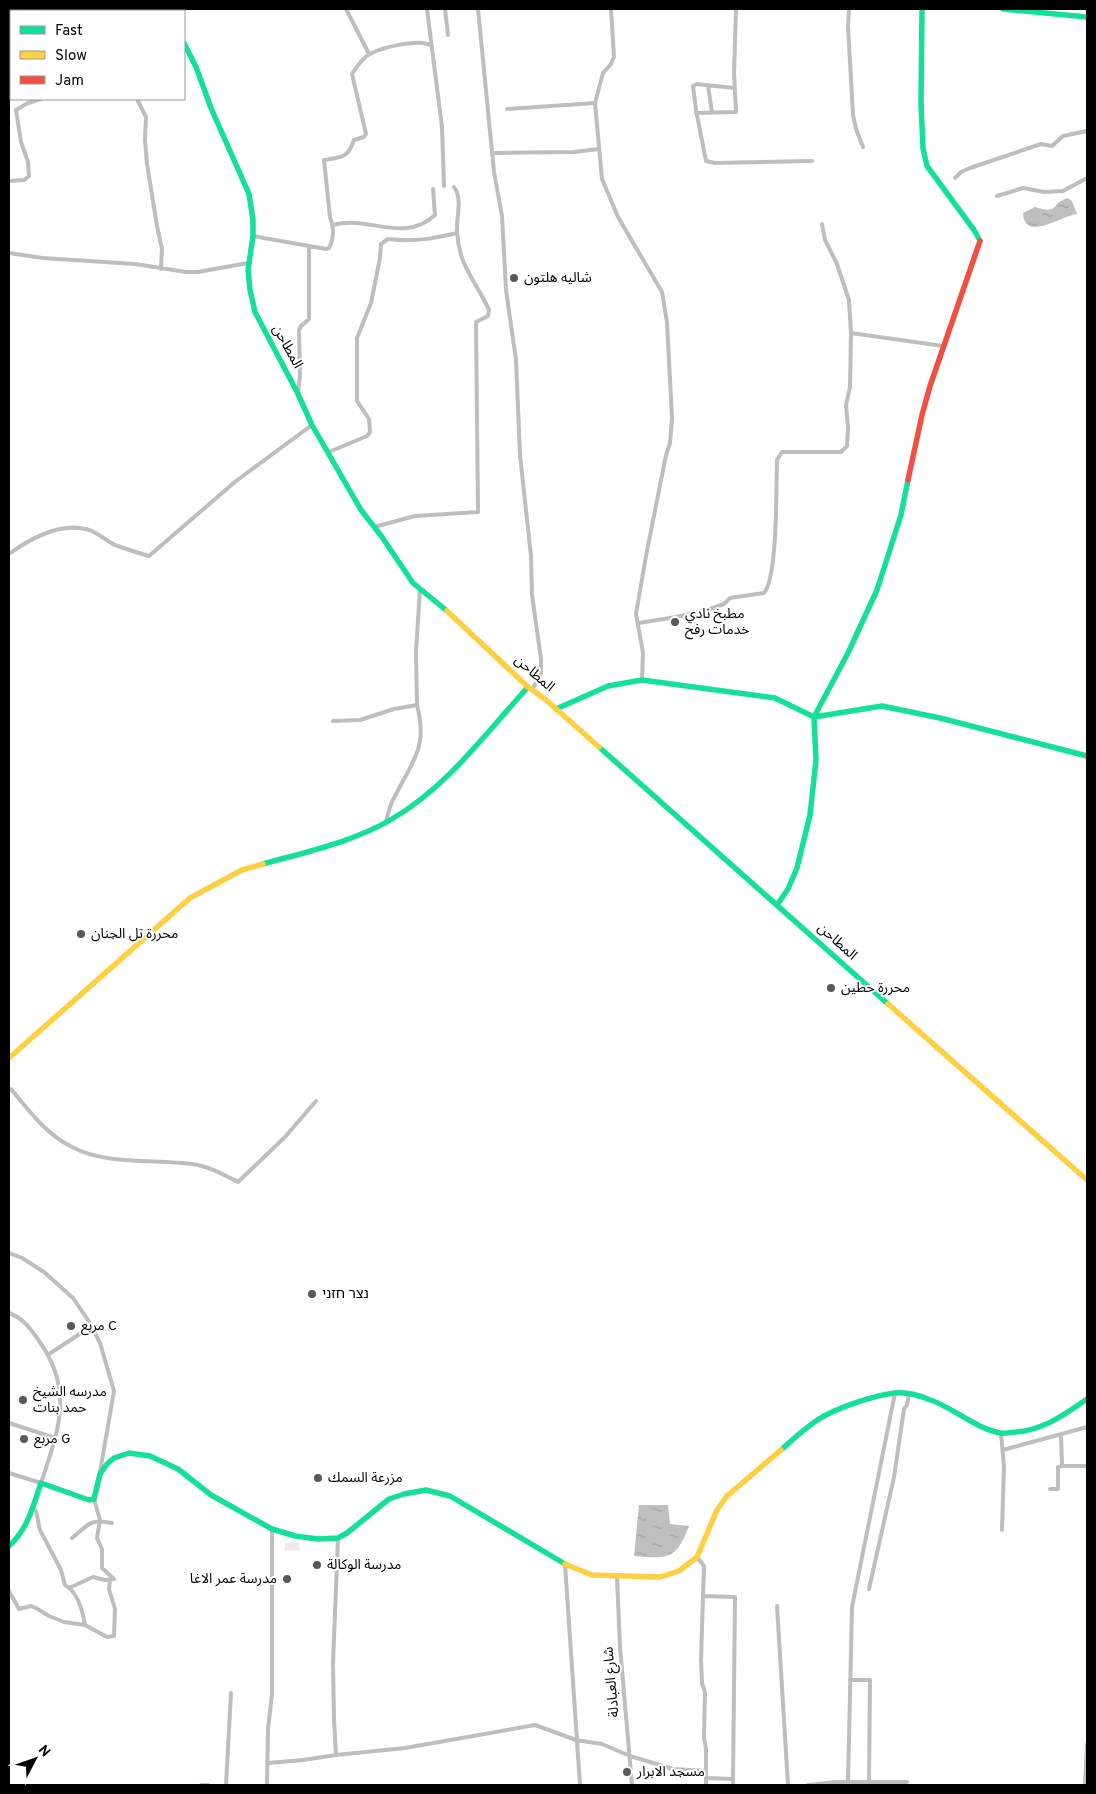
<svg xmlns="http://www.w3.org/2000/svg" width="1096" height="1794" font-family="Overpass,'Noto Sans Arabic','Noto Sans Hebrew',sans-serif">
<defs>
<pattern id="water-ripples" width="26" height="14" patternUnits="userSpaceOnUse" patternTransform="scale(1.25)"><rect width="26" height="14" fill="#bfbfbf"/><path d="M2 4q2-2 4 0t4 0M15 11q2-2 4 0t4 0" fill="none" stroke="#a2a2a2"/></pattern>
</defs>
<rect width="100%" height="100%" fill="#fff"/>
<!-- pitch -->
<path fill="#ececec" d="M299,1542L300,1550L285,1551V1543Z"/>
<!-- water -->
<path fill="url(#water-ripples)" d="M1068,198L1072,201L1077,214C1063,215 1024,243 1023,213L1035,207C1060,215 1050,203 1068,198Z
M639,1505H668L670,1524L689,1526C676,1560 668,1559 634,1556Z"/>
<g fill="none" stroke-linecap="round" stroke-linejoin="round">
<!-- street -->
<path stroke="#bebebe" stroke-width="4" d="M40,9H46
M89,9L91,11
M346,9L369,54
M427,9L442,127L444,186
M445,9L448,35
M478,9L494,172L502,216L506,290L516,360L520,455L531,556L532,595L541,659V673L532,690
M611,9L614,57L611,64L603,73L595,103L602,179L618,217L662,292L667,322L672,418L670,443L666,455L646,556L636,614L643,653L642,680
M849,9L848,26L853,115L856,129L863,147
M9,63H11
M708,85L712,113
M734,88L697,84L693,86L696,110L706,161L715,163L812,161
M137,99L146,117L145,140L147,164L157,226L162,249L161,269
M507,109L595,103
M696,113L736,112L734,73L736,9
M492,153L574,152L599,149
M955,178L961,172L970,168L1041,144L1052,146L1063,136L1087,131
M9,181L24,180L29,176L28,162L21,142L16,110L28,103L41,99
M997,196L1023,188L1044,192L1063,191L1087,178
M333,225C369,215 404,244 435,215L433,189
M253,236L326,249L329,248C334,238 334,227 330,217L324,160C342,157 348,158 354,140L364,137L366,134L352,74C356,68 363,57 370,54C383,47 420,38 432,46
M9,253L43,258L135,264L186,272H198L248,263
M851,333L943,346
M298,394L300,375L299,330L301,326L309,319V246
M329,452L367,436L370,432L369,419L357,401V338L371,303L380,258L381,244L388,239C414,242 432,239 457,233
M374,527L415,516L478,512L476,322L488,316L489,310C476,281 459,267 457,232C456,219 463,198 454,187
M9,554C31,538 63,520 92,531C100,535 107,541 115,545C126,549 138,553 149,556L236,481L312,425
M639,623L676,617L707,610L724,604L730,598L764,593C778,577 776,485 777,460L782,452H841L847,446L848,428L846,405L850,387L851,333L849,300L837,264L825,240L822,224
M333,721L360,720L394,709L417,705L416,652L420,589
M386,822C388,813 390,804 395,796C413,760 428,748 417,705
M11,1089C29,1111 46,1134 72,1147C105,1165 155,1159 192,1164C209,1166 224,1175 238,1182L285,1137L316,1101
M9,1253L22,1258L44,1272L73,1298L90,1323L100,1343L114,1391L100,1472
M9,1313C23,1318 31,1329 39,1341C75,1391 58,1431 41,1483
M49,1354L92,1326
M9,1423L55,1438
M1001,1433L1004,1467L1002,1530
M1003,1450L1087,1427
M1062,1466H1087
M9,1473L41,1483
M1050,1489H1058V1467L1062,1466L1061,1434
M94,1499L100,1520L97,1538L102,1549V1568L114,1579
M34,1509L36,1511L40,1530L61,1570L65,1585L69,1588L93,1577L105,1580L114,1579
M72,1538C88,1525 90,1518 112,1523
M697,1557L704,1566L703,1596
M565,1564L580,1785
M617,1577L620,1647L632,1785
M69,1588C79,1596 83,1613 85,1625
M869,1589L894,1477L904,1409L907,1405L909,1394
M9,1591L19,1609L31,1606L36,1608L49,1616L64,1622L85,1625L107,1637L114,1636L115,1609L109,1589L110,1580
M777,1606L788,1785
M850,1680H870L869,1782
M336,1755L334,1719L333,1663L338,1538
M268,1763L303,1760L336,1755L405,1748L535,1725L576,1740L602,1744L630,1756L673,1769L706,1771
M706,1778L733,1779V1785
M848,1782L852,1607L895,1393
M201,1785H208
M226,1785L231,1693
M267,1785L268,1729L272,1694V1529
M706,1785V1749L704,1738L705,1692L702,1683L701,1660L703,1596L735,1597L733,1779
M808,1785L836,1782H907
M1085,1785L1087,1744"/>
<!-- fast -->
<path stroke="#16e098" stroke-width="5.5" d="M168,9L169,11
M922,9L921,104L923,148L927,166L974,230L980,241
M1003,9L1087,17
M184,43L196,67L211,108L249,194L253,220V236L248,270L250,290L255,312L298,394L312,425L361,510L382,537L413,583L447,611
M556,709L608,686L642,680L775,698L814,717L882,706L940,718L1087,756
M599,747L888,1004
M263,864C306,852 353,842 392,819C447,787 486,733 528,687
M777,905L788,889L797,868L810,815L816,760L814,717L848,653L877,590L901,515L908,480
M781,1450C793,1439 805,1428 819,1419C836,1408 875,1395 895,1393C905,1392 918,1395 928,1399C953,1407 974,1428 1000,1433C1005,1434 1011,1432 1016,1432C1044,1430 1065,1414 1087,1399
M9,1546C28,1529 33,1506 41,1483L89,1500L94,1499L100,1474L107,1464L114,1458L129,1453L150,1456L178,1469L211,1495L272,1529L295,1536L318,1539L338,1538L347,1533L389,1499L404,1494L426,1490L450,1496L565,1564"/>
<!-- slow -->
<path stroke="#ffcf43" stroke-width="5.5" d="M447,611L528,687L545,699L599,747
M888,1004L1087,1180
M9,1058L190,898L242,870L263,864
M565,1564L592,1575L660,1577L679,1571L697,1557L717,1510L727,1496L781,1450"/>
<!-- jam -->
<path stroke="#f24e42" stroke-width="5.5" d="M908,480L922,415L930,386L980,241"/>
</g>
<!-- markers -->
<g fill="#595959" stroke="#fff" stroke-width="2">
<circle cx="514" cy="278" r="5"/>
<circle cx="675" cy="622" r="5"/>
<circle cx="81" cy="934" r="5"/>
<circle cx="831" cy="988" r="5"/>
<circle cx="312" cy="1294" r="5"/>
<circle cx="71" cy="1326" r="5"/>
<circle cx="23" cy="1400" r="5"/>
<circle cx="24" cy="1439" r="5"/>
<circle cx="318" cy="1478" r="5"/>
<circle cx="317" cy="1565" r="5"/>
<circle cx="287" cy="1579" r="5"/>
<circle cx="627" cy="1772" r="5"/>
</g>
<g text-anchor="middle" dominant-baseline="central" stroke-width="4" stroke-linejoin="round" paint-order="stroke">
<!-- poi labels -->
<g font-size="14" fill="#000" stroke="#fff" text-anchor="start">
<text x="524" y="278">شاليه هلتون</text>
<text x="685" y="614">مطبخ نادي<tspan x="685" dy="16">خدمات رفح</tspan></text>
<text x="91" y="934">محررة تل الجنان</text>
<text x="841" y="988">محررة حطين</text>
<text x="322" y="1294">נצר חזני</text>
<text x="81" y="1326">مربع C</text>
<text x="33" y="1392">مدرسه الشيخ<tspan x="33" dy="16">حمد بنات</tspan></text>
<text x="34" y="1439">مربع G</text>
<text x="328" y="1478">مزرعة السمك</text>
<text x="327" y="1565">مدرسة الوكالة</text>
<text x="277" y="1579" text-anchor="end">مدرسة عمر الاغا</text>
<text x="637" y="1772">مسجد الابرار</text>
</g>
<!-- street labels -->
<g font-size="14" fill="#000" stroke="#fff">
<text transform="translate(287 347) rotate(61)">المطاحن</text>
<text transform="translate(534 674) rotate(41)">المطاحن</text>
<text transform="translate(837 942) rotate(42)">المطاحن</text>
<text transform="translate(612 1682) rotate(-95)">شارع العبادلة</text>
</g>
</g>
<!-- border -->
<rect width="1096" height="1794" fill="none" stroke="#000000" stroke-width="20"/>
<!-- legend -->
<rect x="10" y="10" width="175" height="90" fill="#ffffff" stroke="#999999"/>
<rect x="20" y="26" width="25" height="8" fill="#16e098" stroke="#999999"/>
<text x="55" y="35" font-size="15" fill="#000000">Fast</text>
<rect x="20" y="51" width="25" height="8" fill="#ffcf43" stroke="#999999"/>
<text x="55" y="60" font-size="15" fill="#000000">Slow</text>
<rect x="20" y="76" width="25" height="8" fill="#f24e42" stroke="#999999"/>
<text x="55" y="85" font-size="15" fill="#000000">Jam</text>
<!-- north arrow -->
<g transform="translate(35 1759) rotate(49)" stroke="#ffffff" stroke-width="4" paint-order="stroke">
<path d="M0-4L9 19L0 12L-9 19Z" fill="#000000"/>
<text y="-8" font-size="14" font-weight="bold" text-anchor="middle" fill="#000000">N</text>
</g>
</svg>
